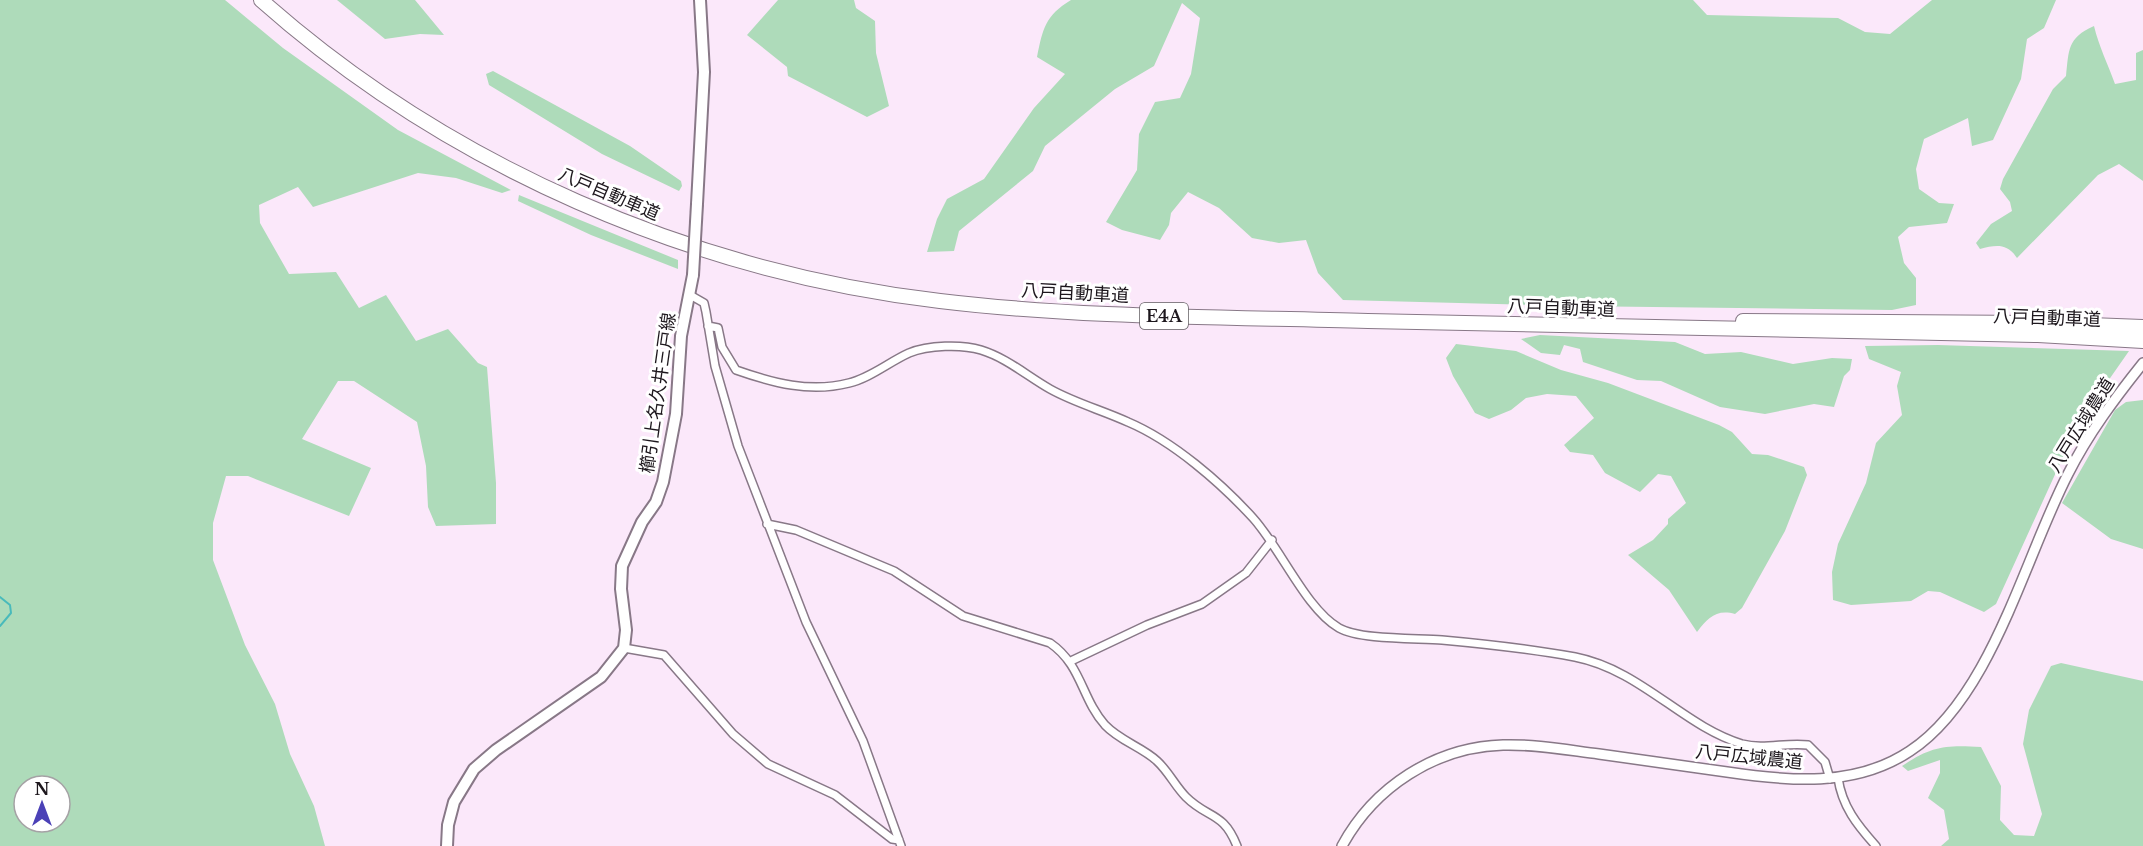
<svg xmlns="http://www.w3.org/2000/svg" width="2143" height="846" font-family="'Libre Baskerville','Noto Sans JP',serif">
<rect width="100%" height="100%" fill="#fbe8fa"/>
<!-- green -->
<path fill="#aedbba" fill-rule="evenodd" d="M0,0H225L283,48L398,130L511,190L502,193L456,178L418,173L313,207L298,187L259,205L260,223L289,274L336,272L359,308L386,295L416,341L448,329L478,363L487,367L496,483V524L436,526L428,507L426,466L417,422L354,381H338L302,439L371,468L349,516L248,476H226L213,523V560L245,645L275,704L290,754L314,806L325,846H0ZM24,786H60V822H24Z
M337,0H415L444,35L420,34L385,39Z
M778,0H854L856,8L875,21L876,53L889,106L867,117L788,76L787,67L747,35Z
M1071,0H1693L1707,15L1838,18L1865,32L1890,34L1932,0H2056L2044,28L2027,39L2021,79L1993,140L1972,146L1968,118L1924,139L1916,169L1919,189L1939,203L1954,204L1947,223L1909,227L1898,237L1904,263L1916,278V305L1892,310L1569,306L1343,300L1318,273L1306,240L1279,243L1252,238L1219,208L1188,192L1171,213L1169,225L1160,240L1122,230L1106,222L1137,170L1139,134L1155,102L1180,98L1191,74L1200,18L1182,3L1154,66L1115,89L1045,146L1033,171L959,231L954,251L927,252L937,219L947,199L984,179L1034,108L1065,74L1037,57C1043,28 1045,16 1071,0Z
M2094,26C2099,47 2108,64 2115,84L2136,80V53L2143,50V181L2119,164L2098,175L2017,258C2007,243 1996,245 1980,249L1976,243L1991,224L2012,211L2010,202L2000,189L2003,179L2053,89L2066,76C2069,50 2067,38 2094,26Z
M493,71L630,146L681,181L682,186L679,191L602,154L489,85L486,74Z
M519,195L678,260V269L591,235L518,201Z
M1540,335L1675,342L1705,354L1741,352L1793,364L1832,358L1852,359L1850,370L1844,376L1834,407L1814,404L1765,414L1720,407L1661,381L1637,380L1583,362L1580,349L1564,345L1560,355L1541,353L1521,339Z
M1456,344L1516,351L1561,370L1608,383L1719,425L1732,432L1752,454L1768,455L1804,467L1807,475L1785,531L1742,608L1735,614C1716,609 1708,618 1697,632L1669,590L1628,555L1653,540L1668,524V519L1686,503L1671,476L1658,474L1640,492L1605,473L1593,455L1570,452L1564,445L1594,418L1576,396L1547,394L1526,398L1511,410L1489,419L1475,413L1453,376L1446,358Z
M1938,345L2129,351L2078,424L1996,604L1984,612L1940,592L1928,591L1911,601L1851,605L1833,600L1832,572L1838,544L1866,483L1876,443L1902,415L1897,386L1901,372L1869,359L1865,346Z
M2143,400V549L2111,539L2062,503L2115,410L2126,402Z
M2061,663L2143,681V846H1941L1949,839L1944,810L1928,798L1940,773V760L1908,771L1902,766C1932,746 1945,745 1981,747L2001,786L2000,820L2014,835L2034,836L2042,814L2023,744L2029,710L2051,666Z"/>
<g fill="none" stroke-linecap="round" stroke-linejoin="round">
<!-- stream -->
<path stroke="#49babb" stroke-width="2" d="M0,597L10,605L11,613L0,626"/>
<defs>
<path id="minor" d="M690,295L704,303L706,312L715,366L738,446L806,622L863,741L901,846
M708,326L718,328L722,347L736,370C773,383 810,393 849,383C870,378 889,362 909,353C928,345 962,344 981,350C1007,358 1027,376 1050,389C1075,403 1102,410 1128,422C1173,441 1221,483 1253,518C1281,549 1306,609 1339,628C1360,640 1416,638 1442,640C1486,644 1531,649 1575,657C1641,670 1683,726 1742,744C1764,750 1786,742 1808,745L1825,762L1830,779
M767,524L796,530L894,571L963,616L1050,643C1082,665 1081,698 1105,725C1120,741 1142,747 1157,761C1169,772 1175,786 1186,797C1208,819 1223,811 1237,846
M624,648L664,655L733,734L768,764L835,795L892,839L899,840
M1071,661L1147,625L1202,604L1246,573L1272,540
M1838,778C1842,806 1857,825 1876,846"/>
<path id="tertiary" d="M1342,846C1374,787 1435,747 1503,745C1535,744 1567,750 1599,754C1642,760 1684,766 1727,772C1788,781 1855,788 1910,751C1991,698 2024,559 2068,474C2088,434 2115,398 2143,363"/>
<path id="secondary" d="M697,204L704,72L700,0
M447,846L448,825L454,802L474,769L496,750L601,677L624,648L626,630L621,589L622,566L642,522L656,502L663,482L676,414L681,336L693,275"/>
<path id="motorway" d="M261,0C448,166 692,272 940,301C1082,318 1225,317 1368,321C1591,327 1815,329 2038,335L2143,341
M1743,321L2038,323L2143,327"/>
</defs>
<!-- minor casing -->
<use href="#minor" stroke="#887887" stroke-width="10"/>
<!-- tertiary casing -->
<use href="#tertiary" stroke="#887887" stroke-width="12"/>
<!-- secondary casing -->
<use href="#secondary" stroke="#887887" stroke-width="14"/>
<!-- motorway casing -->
<use href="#motorway" stroke="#887887" stroke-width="16"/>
<!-- minor -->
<use href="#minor" stroke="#fff" stroke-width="7"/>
<!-- tertiary -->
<use href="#tertiary" stroke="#fff" stroke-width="9"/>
<!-- secondary -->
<use href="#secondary" stroke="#fff" stroke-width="10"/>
<!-- motorway -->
<use href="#motorway" stroke="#fff" stroke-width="14"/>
<defs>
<path id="secondary-bridge" d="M693,275L697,204"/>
</defs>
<!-- secondary-bridge casing -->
<use href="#secondary-bridge" stroke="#887887" stroke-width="14" stroke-linecap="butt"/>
<!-- secondary-bridge -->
<use href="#secondary-bridge" stroke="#fff" stroke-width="10"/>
</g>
<g text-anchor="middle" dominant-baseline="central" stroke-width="6" stroke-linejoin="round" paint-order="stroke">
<!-- shield labels -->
<rect fill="#fff" stroke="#615d61" stroke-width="1.5" x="1140" y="303" width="48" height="26" rx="4.5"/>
<g font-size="16" font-weight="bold" fill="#1d171d">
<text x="1164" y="316">E4A</text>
</g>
<!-- street labels -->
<g font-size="18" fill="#1d171d" stroke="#fff">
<text transform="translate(609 194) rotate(23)">八戸自動車道</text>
<text transform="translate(1075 293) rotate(3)">八戸自動車道</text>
<text transform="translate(1561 308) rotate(2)">八戸自動車道</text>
<text transform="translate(2047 318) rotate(2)">八戸自動車道</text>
<text transform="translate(658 393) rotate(-82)">櫛引上名久井三戸線</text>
<text transform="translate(2081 425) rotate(-58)">八戸広域農道</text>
<text transform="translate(1749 757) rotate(6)">八戸広域農道</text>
</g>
</g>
<!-- north arrow -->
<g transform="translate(42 804)"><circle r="28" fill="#ffffff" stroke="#a5a2a5" stroke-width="1.5"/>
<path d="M0-4.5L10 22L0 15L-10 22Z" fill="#4b41b7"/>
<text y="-9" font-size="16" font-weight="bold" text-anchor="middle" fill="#1d171d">N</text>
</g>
</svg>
